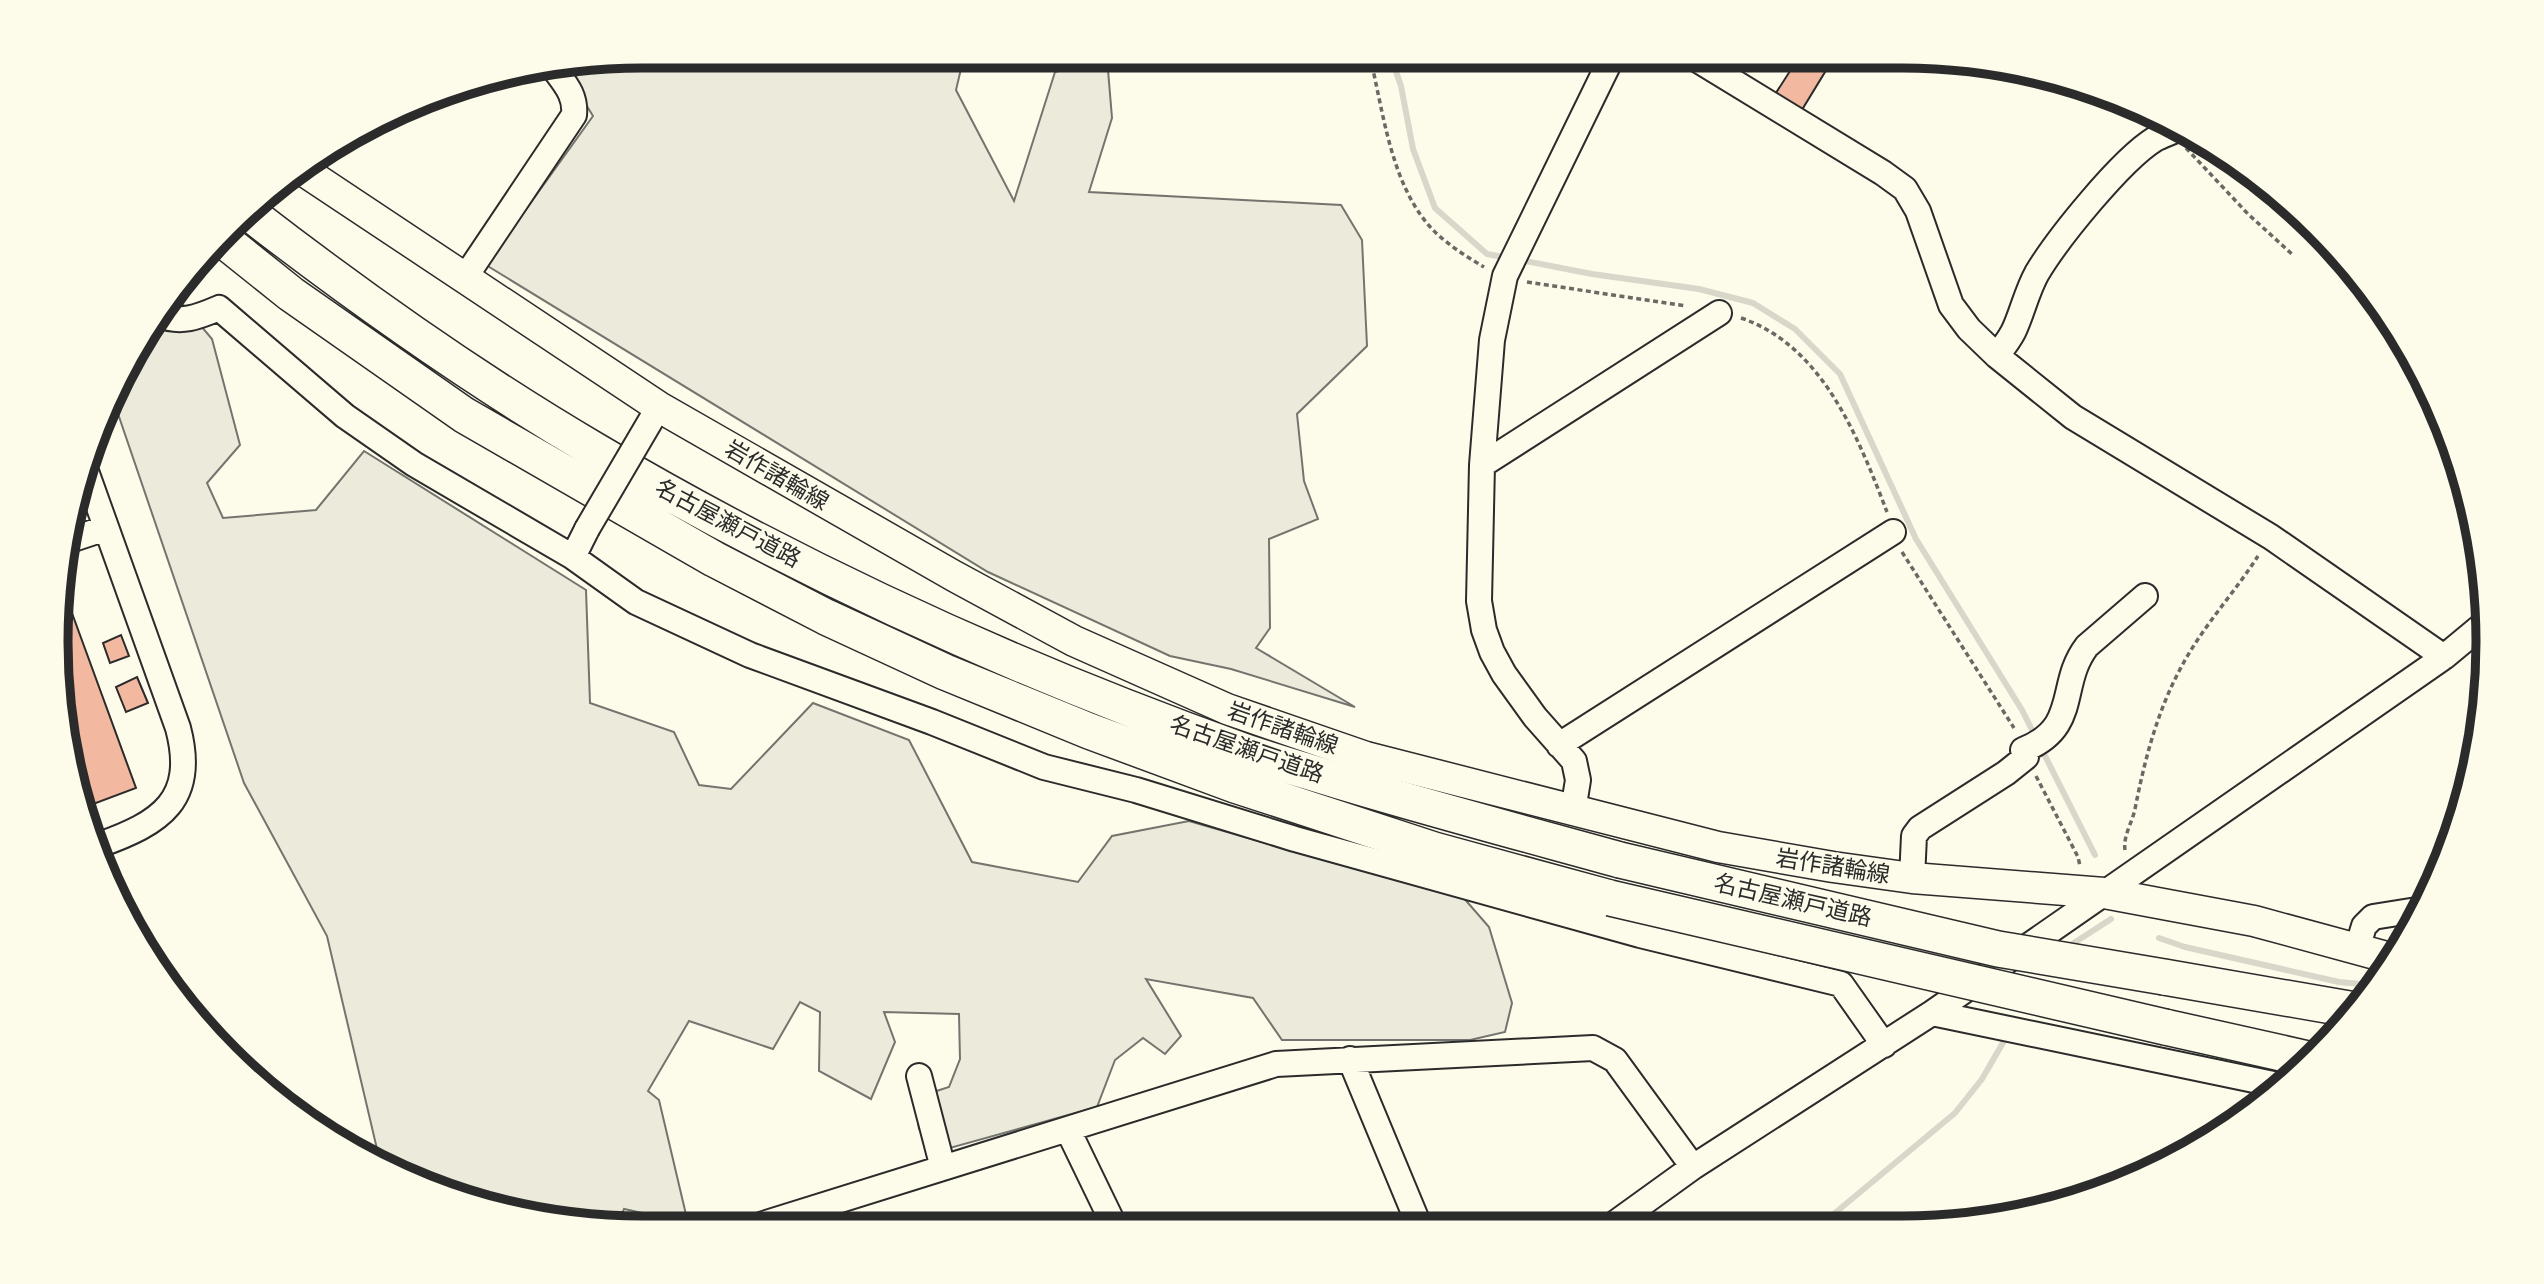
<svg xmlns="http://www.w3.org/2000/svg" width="2544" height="1284" font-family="'Fira Sans Condensed','Noto Sans JP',sans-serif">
<rect width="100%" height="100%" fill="#fdfbea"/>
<!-- green -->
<path fill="#ecebdb" stroke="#74746e" stroke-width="2" d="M642,56H964L956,90L1014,201L1055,72L1107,58L1112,118L1089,192L1341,205L1362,240L1367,346L1297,414L1304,481L1318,519L1269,539L1270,628L1256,648L1355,707L1231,669L1170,656L988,572L486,265L593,116L564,69Z
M174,294L212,339L240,445L207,483L223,518L316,510L364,451L586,590L590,703L674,732L699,785L731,789L813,703L909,740L972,862L1078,882L1112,836L1189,821L1314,857L1462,896L1489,927L1512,1003L1505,1032L1470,1040H1282L1253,998L1146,979L1181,1036L1165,1054L1143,1038L1115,1060L1097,1107L950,1148L919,1129L915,1098L949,1087L960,1059L959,1014L884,1012L895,1042L871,1099L819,1071L820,1012L800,1002L773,1049L689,1021L648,1091L659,1100L688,1223L624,1209L617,1227H604L491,1208L383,1168L381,1166L327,936L244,783L114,402L135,349Z"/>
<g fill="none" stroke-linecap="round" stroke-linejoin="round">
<!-- stream -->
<path stroke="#d8d7c9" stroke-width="6" d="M1391,57L1401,86L1413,149L1435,208L1487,254L1509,258
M1520,260L1592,274L1699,289L1753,303L1795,329L1840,374L1916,539L2022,710L2035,736
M2040,746L2095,855
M2159,938L2185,947L2339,982L2371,985
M2066,948L2111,919
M1823,1223L1955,1113L1982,1079L2008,1034"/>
</g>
<!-- building -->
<path fill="#f2b8a0" stroke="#2b2b2b" stroke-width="2" d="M1799,57L1825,72L1800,113L1774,96Z
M65,594L136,788L88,806L61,718Z
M121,635L129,656L110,663L103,643Z
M137,677L148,703L126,712L116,687Z"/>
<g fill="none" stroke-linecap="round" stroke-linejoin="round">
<defs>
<path id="minor" d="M1693,57L1883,173L1905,189L1918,211L1951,305L1969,329L1997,356L2073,417L2271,537L2444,657
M464,279L574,115C576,96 566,85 555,70
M159,315C181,324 198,317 219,308L345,416L414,464L573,557
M1997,356C2003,347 2011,338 2015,328C2023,310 2027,291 2037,273C2058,238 2121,160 2155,139C2163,135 2172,132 2180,128
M1482,465L1719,313
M87,474L178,728C197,800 161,823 99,845
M587,529L573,557L636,602L750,655L932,722L1044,767L1136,790L1295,839L1640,935L1841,984L1884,1045
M67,541L106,528
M1559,745L1893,532
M1573,811L1578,780L1574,761L1535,717L1504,674L1492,652L1484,630L1479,601L1482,465L1492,340L1505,276L1612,57
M1912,878L1914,836L1920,828L2006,773L2026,757L2023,750C2081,727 2057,685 2087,646L2145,596
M2357,949L2364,926L2373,917L2423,909
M1932,1013L2278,1085
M1350,1059L1419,1225
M919,1076L943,1168
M1068,1130L1114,1225
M1614,1224L1693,1167L1932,1013L2444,657L2485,623
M757,1226L1276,1064L1593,1048L1615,1060L1693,1167"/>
<path id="major" d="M301,169L659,407L954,576L1074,641L1227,709L1366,757L1718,847L1833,867L1912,878L2104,893L2254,921L2390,958"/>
<path id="highway" d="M248,212C359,298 475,380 596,451C801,572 1019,671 1243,751C1275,762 1307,771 1339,781C1432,809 1526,834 1620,860
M221,238L291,294L464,415L714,559L826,617L945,672L1089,731L1235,785L1434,850L1610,898
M2164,977L2355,1010
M2165,1027L2308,1059"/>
</defs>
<!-- minor casing -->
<use href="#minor" stroke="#2b2b2b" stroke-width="28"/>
<!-- major casing -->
<use href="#major" stroke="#2b2b2b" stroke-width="33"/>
<!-- highway casing -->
<use href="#highway" stroke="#2b2b2b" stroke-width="38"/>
<!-- path -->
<path stroke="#6a6964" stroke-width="3.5" stroke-dasharray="5 3.5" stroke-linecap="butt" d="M1370,57C1384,114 1391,189 1436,233C1450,246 1467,257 1484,267
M2186,148L2248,214L2293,255
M1527,282L1686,306
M1741,318C1823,346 1858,437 1887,512
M1902,552L2014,728
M2036,776L2078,857L2080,866
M2125,850C2123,836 2132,823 2135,809C2145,758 2158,708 2184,662C2205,624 2235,592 2258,556"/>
<!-- minor -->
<use href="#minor" stroke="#fdfbea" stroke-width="24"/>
<!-- major -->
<use href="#major" stroke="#fdfbea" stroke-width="30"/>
<!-- highway -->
<use href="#highway" stroke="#fdfbea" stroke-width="35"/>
<defs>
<path id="minor-bridge" d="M587,529L651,420"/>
<path id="highway-bridge" d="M1620,860L1998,949L2164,977
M1610,898L2165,1027"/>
</defs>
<!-- minor-bridge casing -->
<use href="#minor-bridge" stroke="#2b2b2b" stroke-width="28" stroke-linecap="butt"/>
<!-- highway-bridge casing -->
<use href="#highway-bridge" stroke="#2b2b2b" stroke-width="38" stroke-linecap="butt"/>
<!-- minor-bridge -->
<use href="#minor-bridge" stroke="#fdfbea" stroke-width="24"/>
<!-- highway-bridge -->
<use href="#highway-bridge" stroke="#fdfbea" stroke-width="35"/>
</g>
<g text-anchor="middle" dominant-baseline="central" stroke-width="5" stroke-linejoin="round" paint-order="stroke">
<!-- street labels -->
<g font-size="23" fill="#2b2b2b" stroke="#fdfbea">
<text transform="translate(777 475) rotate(30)">岩作諸輪線</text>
<text transform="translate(728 523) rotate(28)">名古屋瀬戸道路</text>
<text transform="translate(1283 728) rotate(19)">岩作諸輪線</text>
<text transform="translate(1247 749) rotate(19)">名古屋瀬戸道路</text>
<text transform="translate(1833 866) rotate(9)">岩作諸輪線</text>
<text transform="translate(1793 900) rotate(13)">名古屋瀬戸道路</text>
</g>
</g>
<!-- crop -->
<path d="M0 0H2544V1284H0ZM642 68H1902A574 574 0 0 1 2476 642V642A574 574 0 0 1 1902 1216H642A574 574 0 0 1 68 642V642A574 574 0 0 1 642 68Z" fill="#fdfbea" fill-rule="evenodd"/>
<path fill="none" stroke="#2b2b2b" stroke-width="9" d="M642 68H1902A574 574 0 0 1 2476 642V642A574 574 0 0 1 1902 1216H642A574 574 0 0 1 68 642V642A574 574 0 0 1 642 68Z"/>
</svg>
